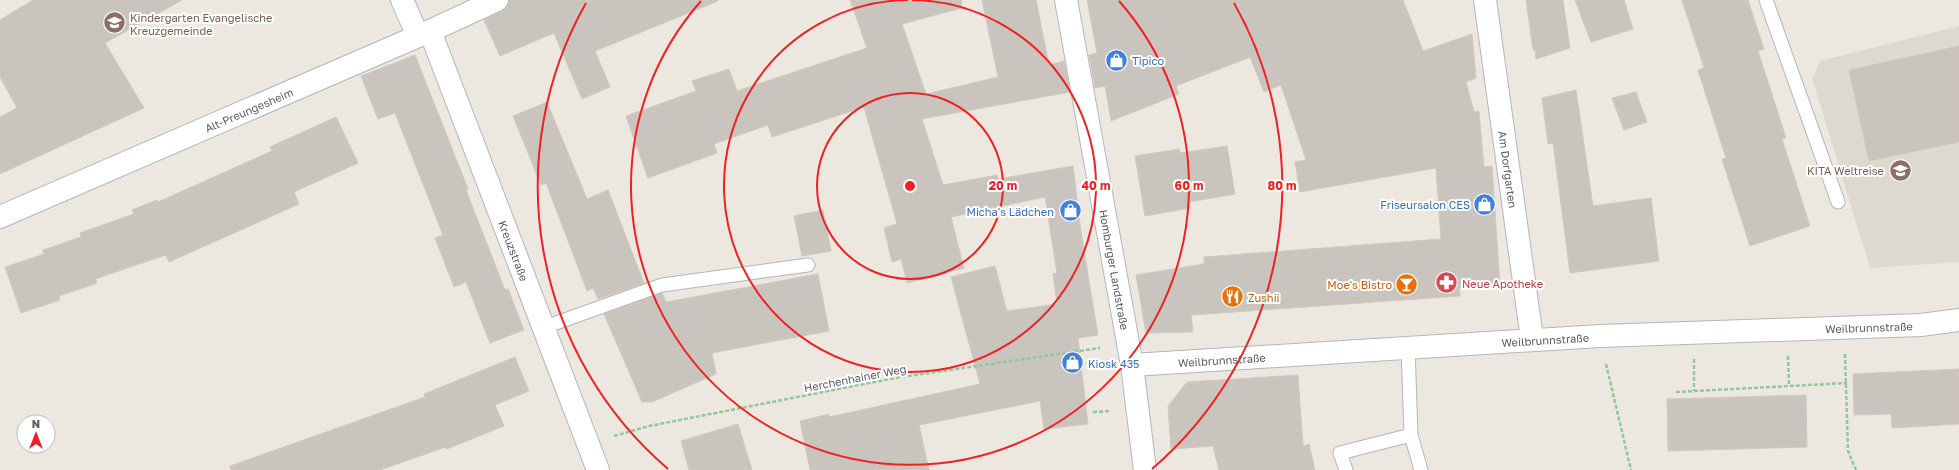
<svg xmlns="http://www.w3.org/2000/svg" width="1959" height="470" font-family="'Golos Text',sans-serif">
<rect width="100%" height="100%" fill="#ece8df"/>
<!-- education -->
<path fill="#ded9cf" d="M1959,26V262L1870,268L1812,78L1820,61Z"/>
<!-- building -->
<path fill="#c9c5be" stroke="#d1c9bd" d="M33,0H182L105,43L144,108L0,174V117L17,108L0,77V20Z
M509,0H718V1L595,51L610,87L582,99L554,33L500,56L484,20L503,11L507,7Z
M850,0H961L962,8L902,24L926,94L998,77L982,0H1036L1049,65L1064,61L1070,92L922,119L943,185L997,175L998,179L1073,166L1081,232L1098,335L1078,338L1088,424L1044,429L1040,401L919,425L929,470H810L800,421L829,414V417L980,384L951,277L995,266L1007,311L1057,304L1053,274L1057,273L1045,197L951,217L964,268L907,283L901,259L892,262L884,228L897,224L864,107L772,137L768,125L714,144L717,153L648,178L626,116L696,91L692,81L729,69L737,91L867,48Z
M1087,0H1403L1423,51L1472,34L1476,78L1466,82L1474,112L1479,111L1484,167L1492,166L1500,285L1459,288L1460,296L1191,315L1193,332L1146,333L1136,275L1204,264V257L1441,239L1436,168L1300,192L1295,162L1306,160L1281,85L1264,92L1250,57L1176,86L1179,94L1111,121L1105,86L1095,88L1089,55L1097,53Z
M1526,0H1563L1570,48L1536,59L1535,50H1533Z
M1575,0H1624L1633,29L1591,42Z
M1682,0H1748L1764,49L1758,51L1786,138L1782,139L1810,226L1750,246L1722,159L1726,158L1698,70L1704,68Z
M1959,46V142L1869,161L1849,70Z
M415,55L468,189L466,190L505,290L508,289L524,330L490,343L466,282L454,287L435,238L443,235L395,113L378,119L361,76Z
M1576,90L1593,206L1651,198L1659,261L1570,273L1553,143L1548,144L1542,98Z
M1636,92L1647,122L1624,130L1612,98Z
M547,102L587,199L608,190L644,283L598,299L593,288L587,291L546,183L541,185L513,116Z
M336,117L358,163L294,192L299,204L169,262L166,255L95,279L97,283L59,296L60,300L21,313L5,267L44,254L43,250L81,237L80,233L134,214L132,210L157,200L158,202L272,151L270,147Z
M1227,146L1235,194L1189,202L1190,208L1145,216L1135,156L1179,149L1180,153Z
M823,210L831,251L802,256L794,216Z
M818,274L829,331L712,353L716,374L652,402H642L604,314L662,293L666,302Z
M515,357L529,391L495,405L504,426L447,449L446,447L380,470H231L230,466L425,397L424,394Z
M1959,369V424L1892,428L1891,414L1854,415L1853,374Z
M1298,375L1303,446L1309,444L1315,470H1219L1213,446L1171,449L1168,406L1187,382Z
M1806,395L1807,447L1668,451L1667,399Z
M738,424L752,470H689L681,441Z"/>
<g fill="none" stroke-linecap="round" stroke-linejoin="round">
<defs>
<path id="lane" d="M1766,0L1838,202
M545,327L662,285L808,265
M1408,347L1411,435L1421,470
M1346,470L1340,453L1411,435"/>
<g id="street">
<path d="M402,0L418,36"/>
<path id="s1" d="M1485,0L1532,339"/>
<path id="s2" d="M430,31L598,470"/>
<path id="s3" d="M0,217L430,31L497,0"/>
<path id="s4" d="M1132,365L1600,336L1921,325L1959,320"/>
</g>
<g id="secondary">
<path id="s5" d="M1066,0L1132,365L1145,470"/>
</g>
</defs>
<!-- lane casing -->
<use href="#lane" stroke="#b2b6bb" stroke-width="15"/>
<!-- street casing -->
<use href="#street" stroke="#b2b6bb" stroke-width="24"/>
<!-- secondary casing -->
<use href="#secondary" stroke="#b3b7bd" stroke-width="24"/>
<!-- path -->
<path stroke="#92c79c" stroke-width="2.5" stroke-dasharray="4 2" stroke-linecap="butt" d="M1845,354L1848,451L1856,470
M1788,356L1789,386
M1694,359V391
M1606,364L1631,470
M1676,392L1847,383
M1093,412L1110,411
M614,436L649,426L895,378L1100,348"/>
<!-- lane -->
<use href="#lane" stroke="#fff" stroke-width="13"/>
<!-- street -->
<use href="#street" stroke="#fff" stroke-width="22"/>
<!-- secondary -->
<use href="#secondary" stroke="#fff" stroke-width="22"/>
</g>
<!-- distance rings -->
<g fill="none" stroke="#f12022" stroke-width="2">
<circle cx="910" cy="186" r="93"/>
<path d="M912 0A186 186 0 1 1 908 0"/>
<path d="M1119 1A279 279 0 1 1 701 1"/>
<path d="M668 469A372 372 0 0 1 586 3M1234 3A372 372 0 0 1 1152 469"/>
</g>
<!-- icons -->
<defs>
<symbol id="school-disc" viewBox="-11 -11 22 22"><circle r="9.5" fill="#8d6e63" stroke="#fff"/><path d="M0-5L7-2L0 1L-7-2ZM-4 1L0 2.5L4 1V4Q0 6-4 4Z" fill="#fff"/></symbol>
<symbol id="shop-disc" viewBox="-11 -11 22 22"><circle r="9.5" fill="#3f7fe0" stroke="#fff"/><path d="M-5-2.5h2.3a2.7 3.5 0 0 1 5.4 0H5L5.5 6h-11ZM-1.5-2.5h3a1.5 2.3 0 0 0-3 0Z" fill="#fff"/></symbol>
<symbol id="pharmacy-disc" viewBox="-11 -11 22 22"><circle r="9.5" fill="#e0444e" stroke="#fff"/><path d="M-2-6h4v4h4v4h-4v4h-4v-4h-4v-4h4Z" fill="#fff"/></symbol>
<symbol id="bar-disc" viewBox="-11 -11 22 22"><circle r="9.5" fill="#e8710a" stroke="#fff"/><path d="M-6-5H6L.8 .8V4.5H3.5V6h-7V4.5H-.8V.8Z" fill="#fff"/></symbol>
<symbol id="restaurant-disc" viewBox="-11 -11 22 22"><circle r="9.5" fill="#e8710a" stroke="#fff"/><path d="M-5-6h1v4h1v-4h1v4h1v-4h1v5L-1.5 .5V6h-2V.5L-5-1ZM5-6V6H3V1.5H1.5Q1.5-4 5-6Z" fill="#fff"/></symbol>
</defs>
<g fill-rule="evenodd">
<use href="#school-disc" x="102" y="10" width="25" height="25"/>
<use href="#shop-disc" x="1104" y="48" width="25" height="25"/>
<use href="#school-disc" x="1888" y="158" width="25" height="25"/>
<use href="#shop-disc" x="1472" y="192" width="25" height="25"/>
<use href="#shop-disc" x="1058" y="198" width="25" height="25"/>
<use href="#pharmacy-disc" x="1434" y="270" width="25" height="25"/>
<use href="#bar-disc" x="1394" y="272" width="25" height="25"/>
<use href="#restaurant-disc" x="1220" y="284" width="25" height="25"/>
<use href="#shop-disc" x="1060" y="350" width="25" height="25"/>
</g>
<g text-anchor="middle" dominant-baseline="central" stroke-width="4" stroke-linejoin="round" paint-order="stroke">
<!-- education labels -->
<g font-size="11" fill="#785e54" stroke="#fff" text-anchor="start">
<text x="130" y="17">Kindergarten Evangelische<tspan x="130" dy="13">Kreuzgemeinde</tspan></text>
<text x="1884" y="170" text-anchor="end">KITA Weltreise</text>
</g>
<!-- shop labels -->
<g font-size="11" fill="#366cbe" stroke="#fff" text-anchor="start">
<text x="1132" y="60">Tipico</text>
<text x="1470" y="204" text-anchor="end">Friseursalon CES</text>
<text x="1054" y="211" text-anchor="end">Micha's Lädchen</text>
<text x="1088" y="363">Kiosk 435</text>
</g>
<!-- street labels -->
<g font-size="11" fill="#585d61" stroke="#fff">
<text stroke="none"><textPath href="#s3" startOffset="271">Alt-Preungesheim</textPath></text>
<text stroke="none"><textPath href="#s1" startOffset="171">Am Dorfgarten</textPath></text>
<text stroke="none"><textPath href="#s2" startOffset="235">Kreuzstraße</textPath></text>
<text stroke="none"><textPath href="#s5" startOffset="274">Homburger Landstraße</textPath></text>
<text stroke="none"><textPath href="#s4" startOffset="738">Weilbrunnstraße</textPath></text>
<text stroke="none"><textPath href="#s4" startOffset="414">Weilbrunnstraße</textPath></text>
<text stroke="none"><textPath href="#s4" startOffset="90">Weilbrunnstraße</textPath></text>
<text transform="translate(855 378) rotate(-11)">Herchenhainer Weg</text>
</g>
<!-- health labels -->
<g font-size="11" fill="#be3a42" stroke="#fff" text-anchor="start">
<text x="1462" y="283">Neue Apotheke</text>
</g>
<!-- food labels -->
<g font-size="11" fill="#c56008" stroke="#fff" text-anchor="end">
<text x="1392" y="284">Moe's Bistro</text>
<text x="1248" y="297" text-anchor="start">Zushii</text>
</g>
</g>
<circle cx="910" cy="186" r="6" fill="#f12022" stroke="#fff" stroke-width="2"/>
<g font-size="12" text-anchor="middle" font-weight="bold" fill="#f12022" stroke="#fff" stroke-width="4" stroke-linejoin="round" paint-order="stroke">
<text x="1003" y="190">20 m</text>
<text x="1096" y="190">40 m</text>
<text x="1189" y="190">60 m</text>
<text x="1282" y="190">80 m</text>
</g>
<!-- north arrow -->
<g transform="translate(36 434)"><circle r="19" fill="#ffffff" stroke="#bcbec0"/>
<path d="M0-3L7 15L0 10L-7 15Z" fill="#f12022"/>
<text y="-6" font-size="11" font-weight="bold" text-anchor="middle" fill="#585d61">N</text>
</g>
</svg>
